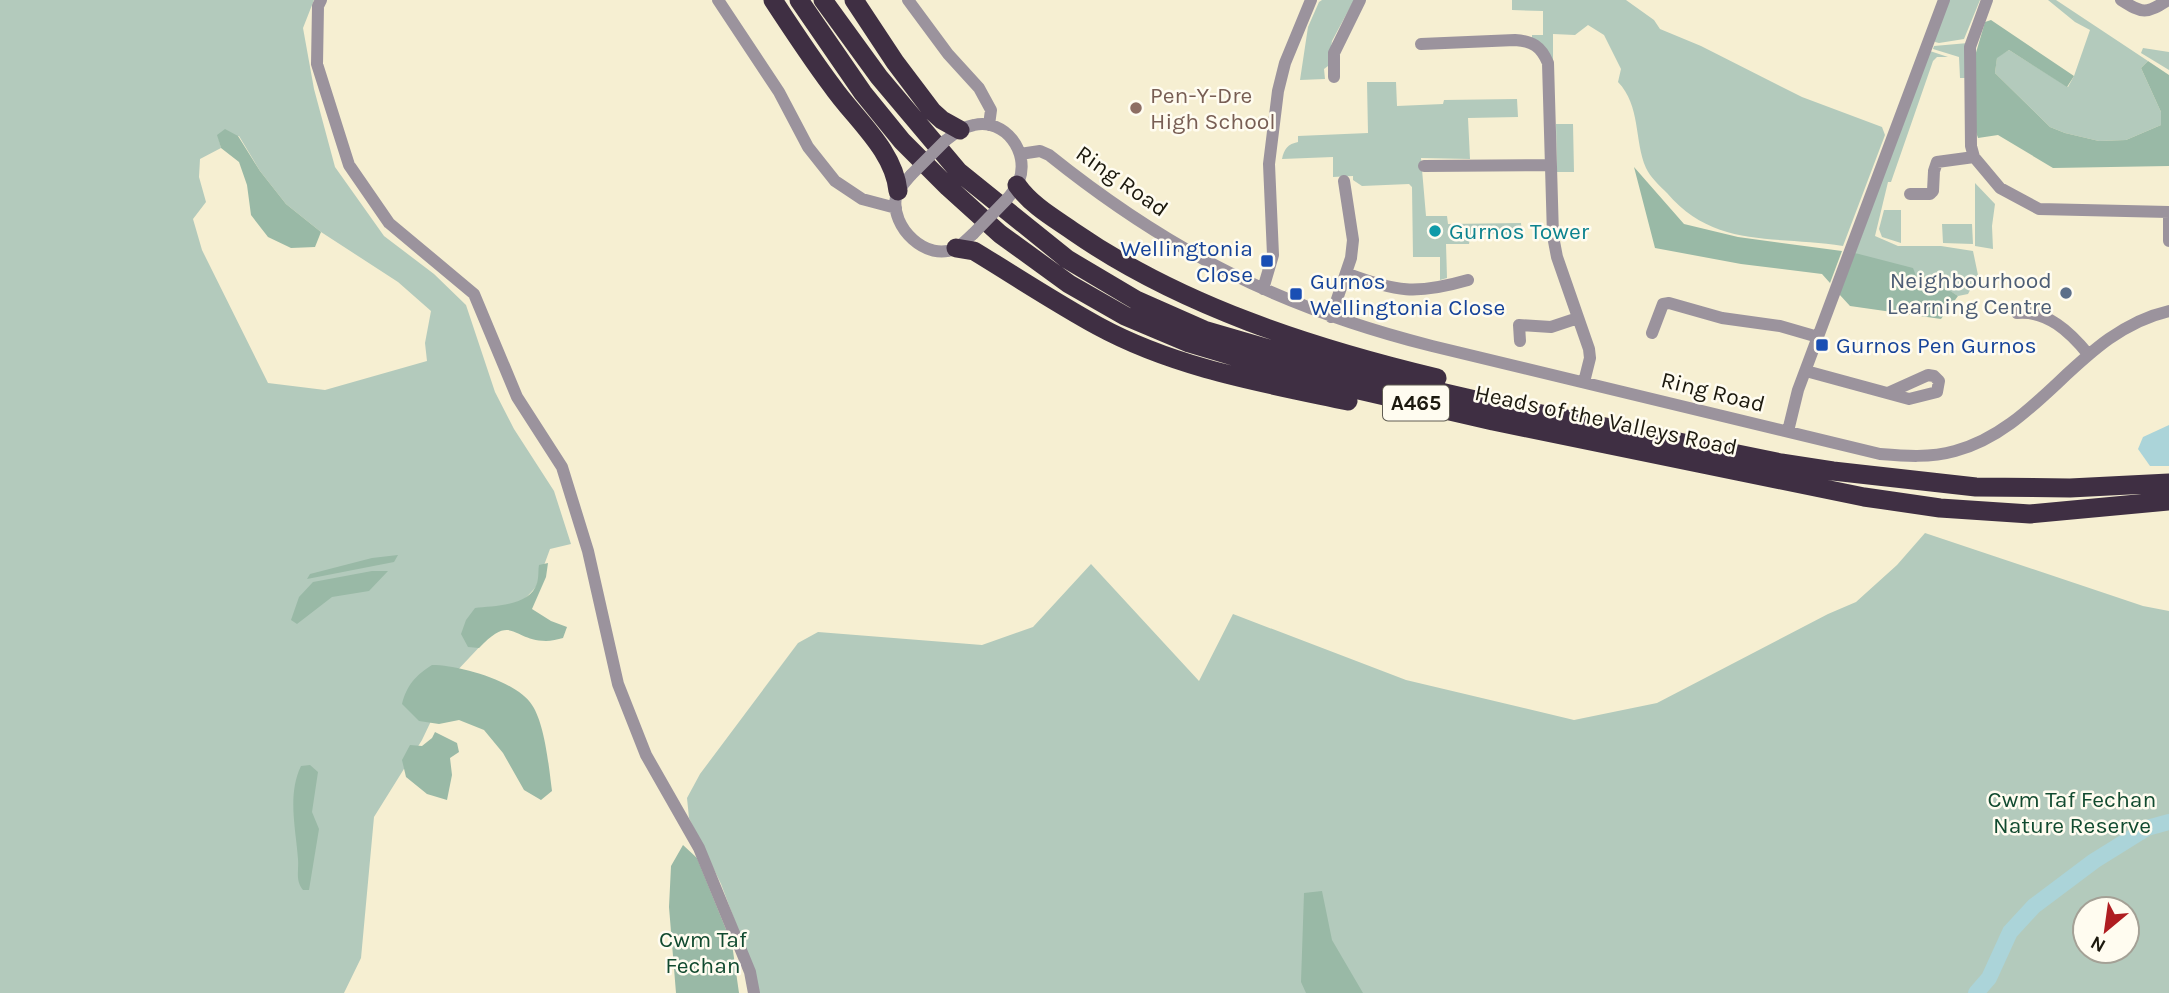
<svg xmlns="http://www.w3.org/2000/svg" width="2169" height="993" font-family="Karla,sans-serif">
<rect width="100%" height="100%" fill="#f6efd2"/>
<!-- green -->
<path fill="#b3cabc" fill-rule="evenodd" d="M0,0H314L303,28L314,89L335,167L384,236L434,274L466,305L495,392L514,429L554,491L571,544L550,549L536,587L453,675L422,740L374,817L361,958L344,993H0ZM218,136H239L260,171L286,204L321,232L398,282L431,311L425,343L427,361L325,390L268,383L202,250L193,219L206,202L199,177L200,159L221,148Z
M1322,0H1354L1332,41L1328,66L1324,69L1325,79L1300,80L1308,27L1319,2Z
M1512,0H1626L1654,20L1660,29L1701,46L1802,97L1882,127L1885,135L1843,246C1779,235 1715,250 1667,193C1660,186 1650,177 1646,168C1634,140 1641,106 1618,82L1621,69L1604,35L1588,25L1575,35L1553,34V62L1532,39V35H1543V11L1512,10Z
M1949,0H1980L1964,39L1939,43L1935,42V38Z
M2048,0H2056L2148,61L2141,68L2161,112V125L2126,140L2099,141L2065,133L2050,127L1995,73L1997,57L2009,50L2068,87L2074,76L2090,30L2075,22Z
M1968,43L1965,78H1960L1959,57L1933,49L1934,46Z
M2143,48L2169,52V70L2141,53Z
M1930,51L1948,57H1937L1933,61L1891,182H1888L1875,236L1898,246H1941L1973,251L1978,275L1968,294L1958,296L1938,284L1931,292L1855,253Z
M1367,82H1396L1397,106L1443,104L1444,100L1517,99L1518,117L1468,118L1470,159L1421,158L1426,216H1447L1448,224L1521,223L1522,236L1471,232L1469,244H1446L1447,278L1440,280V257H1413L1412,187L1409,184L1362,186L1353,180V176L1333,177V157L1282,159C1284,149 1288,144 1298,142V136L1368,133Z
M1556,124H1573L1574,172H1557Z
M1975,183L1995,204L1992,226L1993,249L1975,246Z
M1884,210H1901V243L1882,237L1879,229Z
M1942,224H1972L1973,244L1943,243Z
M1925,533L2143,606L2169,611V993H757L750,961L721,884L689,818L687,798L700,774L798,643L818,632L982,645L1033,627L1091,564L1199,681L1233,614L1406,680L1574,720L1657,703L1828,614L1856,602L1897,565ZM2085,909H2127V951H2085Z"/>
<!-- forest -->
<path fill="#99b9a6" d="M1991,20L2074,76L2067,87L2009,50L1997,58L1995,73L2050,127L2065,133L2099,141L2126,140L2161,125V112L2141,68L2148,61L2169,75V166L2053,168L1998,135L1978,138L1975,129V56L1985,22Z
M225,129L238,136L260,171L286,204L321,232L315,247L291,248L268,237L251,215L247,185L239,162L221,148L217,135Z
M1634,167L1684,224L1738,237L1842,251L1830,283L1822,274L1741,264L1655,248Z
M1855,253L1913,268L1920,286L1931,292L1938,283L1958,296L1941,319L1850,306L1839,294Z
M398,555L394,562L307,579L310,574L372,558Z
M548,563L546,577L532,609L551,621L567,627L563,638C558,639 551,641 546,641C511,640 513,613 479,648L468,647L461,634L466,620L475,608C494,606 531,606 537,583C539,577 538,570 539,565Z
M372,571H388L369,591L332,597L297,624L291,620L299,597L313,582Z
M432,665C459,665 517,681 532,705C545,724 549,768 552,791L541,800L524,790L503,753L484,730L459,720L439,724L419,721L402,704C407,685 415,676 432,665Z
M435,732L457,743L459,752L450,758L452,775L447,800L427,794L406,777L402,760L410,745L422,746L432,738Z
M310,765L318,772L312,812L319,829L309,890H303C295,880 299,871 298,859C296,829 287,795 301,766Z
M683,845L697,858L732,944L739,993H676L669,907L671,866Z
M1322,891L1332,940L1363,993H1306L1301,982L1304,893Z"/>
<!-- water -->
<path fill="#abd4d9" d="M2169,425V466H2150L2138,449L2143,437Z"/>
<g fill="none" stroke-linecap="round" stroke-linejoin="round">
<!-- river -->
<path stroke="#abd4d9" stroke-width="16" d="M1976,993L1989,978L2010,932L2034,906L2094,861L2147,828L2169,822"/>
<!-- minor -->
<path stroke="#9b939d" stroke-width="12" d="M321,0L318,6L317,64L349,165L389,223L474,294L517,397L562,467L588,551L618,684L646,755L699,848L750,972L754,993
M718,0L779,92L808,147L835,181L862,199L896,208
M908,0L948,54L979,88L991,110L989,125
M1987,0L1970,47L1971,146L1974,157L2000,188L2039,209L2169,212V241
M2121,0C2143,14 2146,14 2168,0
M1421,44L1515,40C1532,41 1541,46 1548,63L1553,236L1557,257L1589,349L1590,358L1584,382
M1334,77V53L1360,0
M945,141C954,134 962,127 974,125C1005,118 1030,152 1019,181C1017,188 1011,194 1007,199
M1020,154L1040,151L1049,155C1170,252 1281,308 1432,346L1880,454C1905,456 1930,458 1955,451C2041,428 2080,331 2169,311
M1424,166L1551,165
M911,175C906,181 898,189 896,197C890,227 927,263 956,248C962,245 968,238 973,234
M1910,194H1930L1933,191L1934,171L1937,162L1974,157
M1346,273C1396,292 1416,295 1468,280
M1263,289L1273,255L1269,164L1278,91L1285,63L1311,0
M2017,313C2047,310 2070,332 2088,354
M1331,317L1351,258L1353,240L1344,181
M1652,333L1663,304L1669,303L1722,318L1780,326L1818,337
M1520,341L1519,325L1551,327L1578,318
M1806,371L1909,399L1937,392L1939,381L1934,376L1928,375L1888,393
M1788,431L1798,390L1944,0"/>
<!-- highway -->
<path stroke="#3f2f43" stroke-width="19" d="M773,0C792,29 811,58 832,86C855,119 894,150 898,191
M799,0L863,93L902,141L948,187L1000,234L1069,284L1125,316L1189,343L1311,379L1493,421L1864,497L1940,508L2030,514L2169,501
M823,0L879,77L959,172L1067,259L1136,300L1204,330L1324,365L1497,405L1781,463L1833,471L1976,487L2070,488L2169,483
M854,0L895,62L932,111L942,120L960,130
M1017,185C1032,206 1054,218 1074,232C1181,306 1312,348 1437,378
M956,248L974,251C1015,276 1056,303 1098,326C1175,368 1263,383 1348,401"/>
<!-- minor-bridge -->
<path stroke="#9b939d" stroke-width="12" d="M911,175L945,141
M973,234L1007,199"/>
</g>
<!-- markers -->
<circle fill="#8d6e63" stroke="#fffcf0" stroke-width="2.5" cx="1136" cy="108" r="7"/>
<circle fill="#0f9aa8" stroke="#fffcf0" stroke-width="2.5" cx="1435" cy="231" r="7"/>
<g fill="#1a4fb4" stroke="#fffcf0" stroke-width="2.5">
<rect x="1260" y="254" width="14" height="14" rx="3.5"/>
<rect x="1289" y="287" width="14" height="14" rx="3.5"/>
<rect x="1815" y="338" width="14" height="14" rx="3.5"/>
</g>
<circle fill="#5c6f8a" stroke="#fffcf0" stroke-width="2.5" cx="2066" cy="293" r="7"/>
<g text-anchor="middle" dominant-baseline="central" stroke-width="5" stroke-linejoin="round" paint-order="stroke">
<!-- shield labels -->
<rect fill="#fffcf0" stroke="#605d52" stroke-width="2" x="1383" y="385.5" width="66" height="35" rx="5"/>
<g font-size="21" font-weight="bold" fill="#1c190e">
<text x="1416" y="403">A465</text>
</g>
<!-- education labels -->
<g font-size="23" fill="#785e54" stroke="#fffcf0" text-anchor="start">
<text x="1150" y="95">Pen-Y-Dre<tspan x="1150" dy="26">High School</tspan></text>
</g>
<!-- street labels -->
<g font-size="23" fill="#1c190e" stroke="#fffcf0">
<text transform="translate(1122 181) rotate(35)">Ring Road</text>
<text transform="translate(1713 392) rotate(14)">Ring Road</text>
<text transform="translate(1606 420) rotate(12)">Heads of the Valleys Road</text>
</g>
<!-- culture labels -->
<g font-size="23" fill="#0d838f" stroke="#fffcf0" text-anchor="start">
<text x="1449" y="231">Gurnos Tower</text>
</g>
<!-- transit labels -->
<g font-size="23" fill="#164399" stroke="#fffcf0" text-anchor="start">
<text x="1253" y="248" text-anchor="end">Wellingtonia<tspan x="1253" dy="26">Close</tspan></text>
<text x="1310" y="281">Gurnos<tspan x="1310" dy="26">Wellingtonia Close</tspan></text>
<text x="1836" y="345">Gurnos Pen Gurnos</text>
</g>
<!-- service labels -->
<g font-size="23" fill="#4e5e75" stroke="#fffcf0" text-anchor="end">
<text x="2052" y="280">Neighbourhood<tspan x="2052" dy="26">Learning Centre</tspan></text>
</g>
<!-- park labels -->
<g font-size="23" fill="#114a2f" stroke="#fffcf0">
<text x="2072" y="799">Cwm Taf Fechan<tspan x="2072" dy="26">Nature Reserve</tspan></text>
<text x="703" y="939">Cwm Taf<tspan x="703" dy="26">Fechan</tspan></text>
</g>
</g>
<!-- north arrow -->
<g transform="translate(2106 930) rotate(209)"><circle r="33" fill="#fffcf0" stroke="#a4a196" stroke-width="2"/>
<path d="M0-5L12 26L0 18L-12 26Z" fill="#af1d21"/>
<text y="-10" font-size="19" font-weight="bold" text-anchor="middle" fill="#1c190e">N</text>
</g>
</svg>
